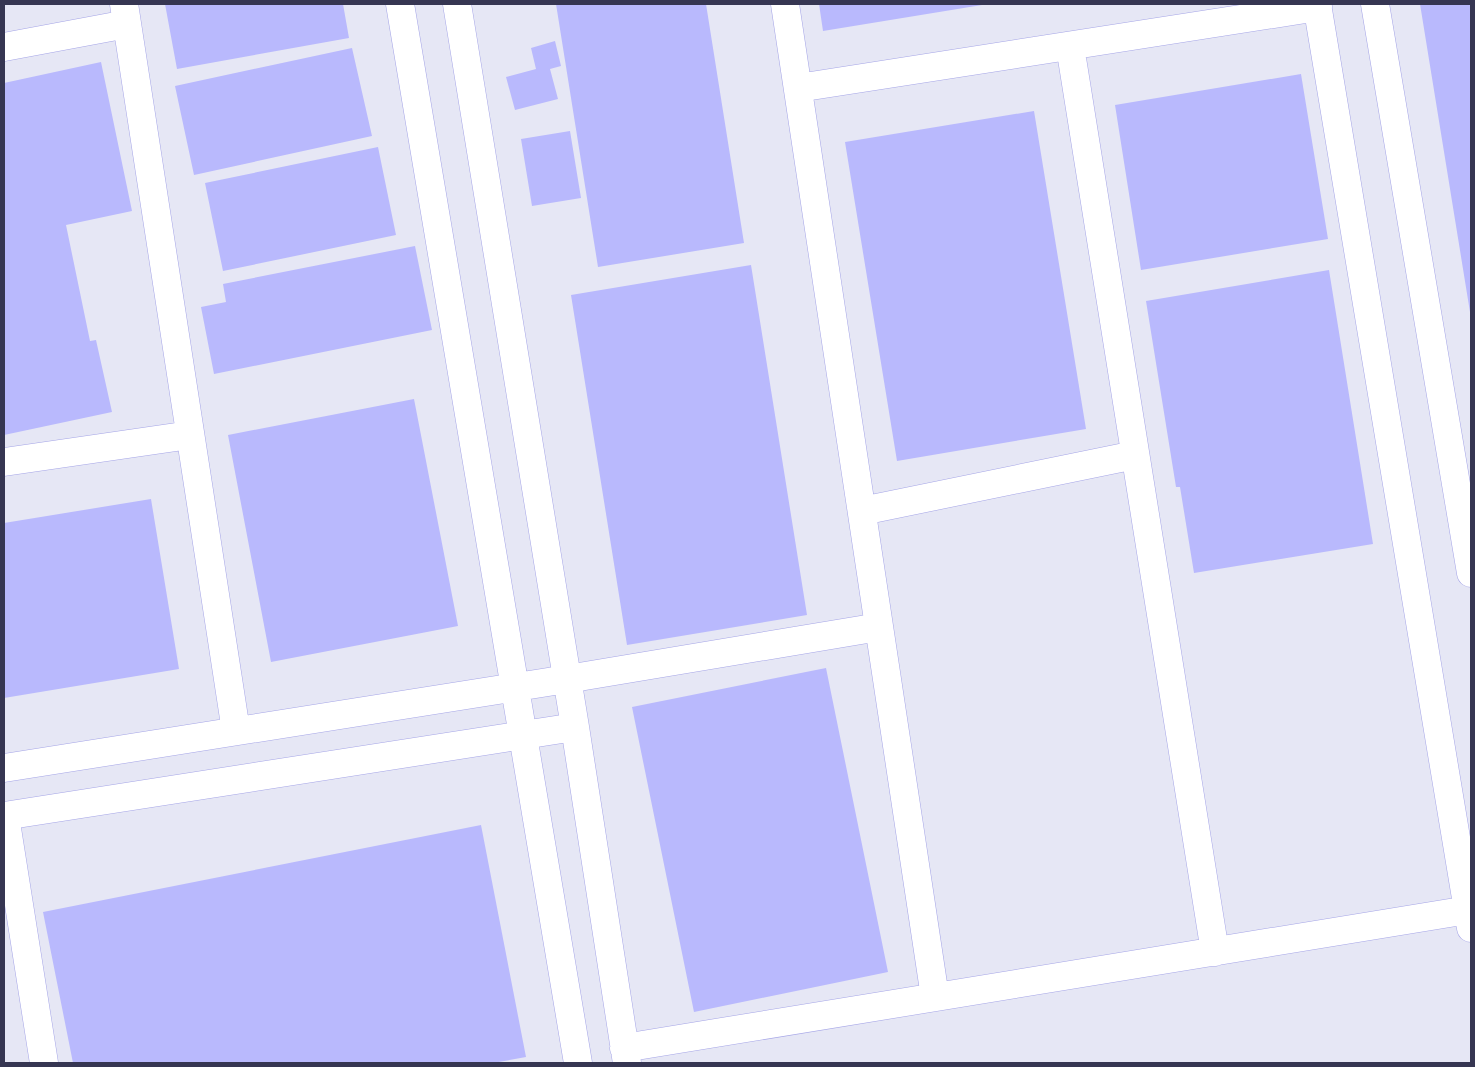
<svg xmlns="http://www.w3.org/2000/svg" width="1475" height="1067" font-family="Commissioner,sans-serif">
<rect width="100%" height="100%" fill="#e6e7f5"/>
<!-- building -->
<path fill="#b9b9fd" d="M165,4H343L349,38L177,69Z
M556,4H706L744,243L598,267Z
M819,4H982V5L823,31Z
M1420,4H1471V312H1470Z
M555,41L561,66L550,69L558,99L515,110L506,77L536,69L531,48Z
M352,48L372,136L194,175L175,86Z
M101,62L132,211L66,225L90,341L96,340L112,412L4,435V83Z
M1301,74L1328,239L1141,270L1115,105Z
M1034,111L1086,429L897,461L845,142Z
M570,131L581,198L532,206L521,139Z
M378,147L396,235L223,271L205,183Z
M415,246L432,330L214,374L201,307L226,302L223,284Z
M751,265L807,615L627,645L571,295Z
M1329,270L1373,544L1194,573L1180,487H1176L1146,301Z
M414,399L458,626L271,662L228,435Z
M151,499L179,669L4,698V523Z
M826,668L888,972L694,1012L632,707Z
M481,825L526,1057L493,1063H73L43,912Z"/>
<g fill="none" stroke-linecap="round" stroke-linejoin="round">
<defs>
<path id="minor" d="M124,4L236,731
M400,4L578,1063
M457,4L575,727L627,1063
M785,4L935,997
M1317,4L1471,928
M1375,4L1471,573
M1070,46L1215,952
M4,47L127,24
M798,88L1318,7
M4,462L190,435
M862,511L1135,455
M4,768L567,679L879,627
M4,816L575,727
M5,816L44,1063
M624,1048L1468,910"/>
</defs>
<!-- minor casing -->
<use href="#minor" stroke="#a5a5e7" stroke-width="29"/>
<!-- minor -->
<use href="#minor" stroke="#fff" stroke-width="28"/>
</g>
<!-- border -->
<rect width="1475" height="1067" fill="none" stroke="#363652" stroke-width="10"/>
</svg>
